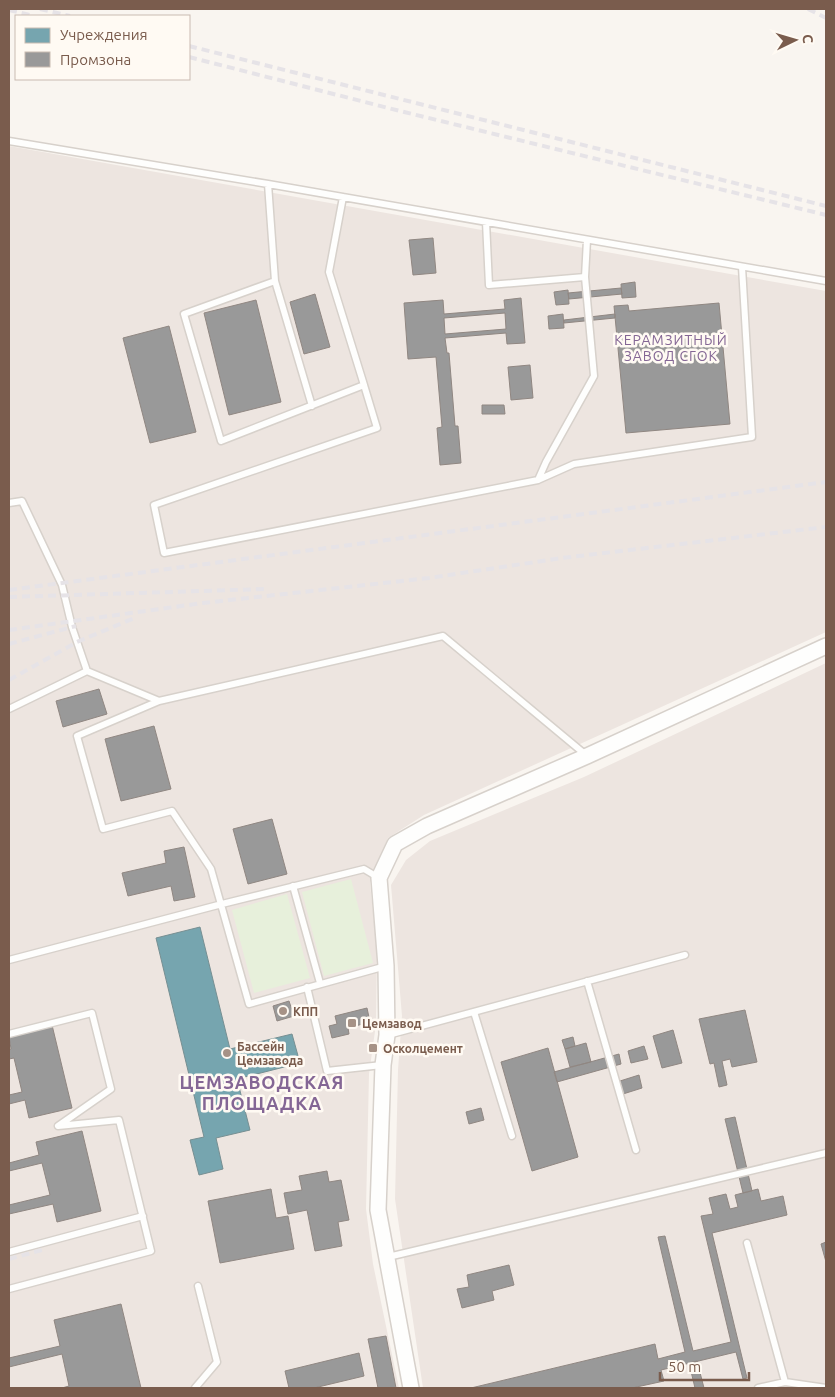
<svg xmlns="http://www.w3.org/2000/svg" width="835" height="1397" font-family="Ubuntu,sans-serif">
<rect width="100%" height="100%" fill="#f9f5f0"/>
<!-- industrial -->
<path fill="#ede5e0" d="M9,146L826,291V632L424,815L388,838L370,883L377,951L376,1024L369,1074L366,1209L373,1264L399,1388H9Z
M826,663V1388H423L395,1199L398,1070L402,1016L391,885L406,860L430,841L584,777Z"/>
<!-- green -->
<path fill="#e7f0db" d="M351,879L373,963L324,976L302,892Z
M287,894L310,978L254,993L232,910Z"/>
<!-- public -->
<path fill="#76a5af" stroke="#778f92" d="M200,927L230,1049L292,1034L300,1063L237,1079L250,1130L216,1138L223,1169L199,1175L190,1140L204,1137L156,938Z"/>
<!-- industry -->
<path fill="#999" stroke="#908782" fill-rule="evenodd" d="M433,238L436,273L413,275L409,240Z
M635,282L636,297L622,298L621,284Z
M621,288L622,294L569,299L568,293Z
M568,290L569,304L556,305L554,292Z
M315,294L330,347L304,354L290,302Z
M521,298L525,343L507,344L506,333L445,338L447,353H449L455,426H458L461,463L440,465L437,428L442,427L436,357L408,359L404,303L443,300L444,314L505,309L504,300ZM505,313L506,329L445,334L444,318Z
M256,300L281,402L229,415L204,313Z
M719,303L730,424L626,433L614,306L628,305L629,311Z
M563,314L564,328L549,329L548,316Z
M615,314V318L564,323V320Z
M169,326L196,432L150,443L123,338Z
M530,365L533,398L511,400L508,367Z
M482,405H504L505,414H482Z
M99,689L107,714L63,727L56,701Z
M154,726L171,789L121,801L105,739Z
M272,819L287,874L248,884L233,829Z
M184,847L195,897L174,901L171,886L128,896L122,873L166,863L164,851Z
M289,1001L294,1016L277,1021L273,1006Z
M367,1008L370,1022L348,1028L349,1034L332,1038L329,1026L337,1024L335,1016Z
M745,1010L757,1062L732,1067L730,1059L722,1061L727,1085L719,1087L714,1063L710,1064L699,1019Z
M52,1025L72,1108L29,1118L25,1100L9,1104V1095L22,1092L14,1058L9,1059V1050L11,1049L9,1036Z
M673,1030L682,1063L662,1068L653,1036Z
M573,1037L575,1046L565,1049L562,1040Z
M586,1043L591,1062L570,1067L565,1049Z
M644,1046L648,1059L631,1063L628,1051Z
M548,1048L578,1157L532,1171L501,1062Z
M619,1054L621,1064L557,1082L554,1072Z
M639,1075L642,1088L623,1094L620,1081Z
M481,1108L484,1120L469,1124L466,1112Z
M735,1117L752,1191L743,1193L725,1119Z
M82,1131L101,1211L57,1222L53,1204L9,1214V1205L50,1195L42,1163L9,1171V1163L39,1155L36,1142Z
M327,1171L329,1182L341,1180L349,1220L338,1222L342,1246L315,1251L307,1210L288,1214L284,1193L302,1190L299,1176Z
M271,1189L276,1218L288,1216L294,1249L220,1263L208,1201Z
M758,1189L761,1201L783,1196L787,1215L712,1233L747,1378L743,1379L736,1352L661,1370L664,1381L632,1388H471L655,1344L658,1359L685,1352L658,1237L665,1236L693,1351L731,1342L701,1216L713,1214L709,1198L726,1194L730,1209L738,1207L735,1195Z
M826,1242V1262L821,1244Z
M509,1265L514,1285L492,1291L494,1300L462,1308L457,1289L469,1287L467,1275Z
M121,1304L141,1388H62L69,1386L62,1354L9,1367V1358L60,1346L54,1320Z
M386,1336L396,1388H378L368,1339Z
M359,1353L364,1376L314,1388H289L285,1371Z
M697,1361L704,1388H695L689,1363Z"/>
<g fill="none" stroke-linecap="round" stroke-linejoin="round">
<defs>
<path id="service" d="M9,141L268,184L826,281
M268,184L275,281L184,314L221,441L364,385L329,272L343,197
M486,222L489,285L585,277
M275,281L312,406
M364,385L377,428L154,505L164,553L538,480L574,464L752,437L742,267
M538,480L546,462L594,376L585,277L587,240
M9,503L22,501L62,585L72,627L87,671L159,701L443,636L586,755
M159,701L77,736L103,829L172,811L211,869L249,1004L386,966
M9,709L87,671
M293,886L320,983
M9,960L222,904L364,869L379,878
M587,981L636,1150
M307,987L327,1071L382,1065
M474,1012L512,1136
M9,1034L92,1013L111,1089L58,1126L119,1120L151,1251L9,1289
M388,1035L685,955
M747,1243L785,1382L826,1388
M9,1252L143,1216
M388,1257L826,1153
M195,1388L217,1362L198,1286
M758,1388L785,1382"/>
<path id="tertiary" d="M411,1388L378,1210L383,1065L387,1035L386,966L379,878L395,844L427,826L587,756L826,646"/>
</defs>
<!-- service casing -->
<use href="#service" stroke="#d7d1cb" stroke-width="9"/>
<!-- tertiary casing -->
<use href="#tertiary" stroke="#d7d1cb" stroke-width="18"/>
<!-- service -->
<use href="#service" stroke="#fefefd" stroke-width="6"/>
<!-- tertiary -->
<use href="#tertiary" stroke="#fefefd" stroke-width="15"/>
<!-- rail -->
<path stroke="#e6e3e7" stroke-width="4" stroke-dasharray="8 5" stroke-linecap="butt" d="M40,9L70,16
M808,9L826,18
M9,10L34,16
M189,46L826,206
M189,57L400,111L826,215
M9,590L826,482
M9,597L266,589
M9,630L203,603L429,578L562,558L826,527
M9,644L76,626
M9,680L77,642L137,617
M9,1259L42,1250"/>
</g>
<!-- markers -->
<g fill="#a69286" stroke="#fffaf3" stroke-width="2">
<circle cx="283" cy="1011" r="5"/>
<rect x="347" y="1018" width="10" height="10" rx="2.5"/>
<rect x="368" y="1043" width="10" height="10" rx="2.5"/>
<circle cx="227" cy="1053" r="5"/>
</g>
<g text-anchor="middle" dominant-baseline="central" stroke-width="5" stroke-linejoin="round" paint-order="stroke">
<!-- poi labels -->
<g font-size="12" font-weight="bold" fill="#7a5c4d" stroke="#fffaf3" text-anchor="start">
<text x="293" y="1011">КПП</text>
<text x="362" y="1023">Цемзавод</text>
<text x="237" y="1046">Бассейн<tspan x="237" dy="14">Цемзавода</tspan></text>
<text x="383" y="1048">Осколцемент</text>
</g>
<!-- neighbourhood labels -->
<g font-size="14" letter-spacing="1" fill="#846695" stroke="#fffaf3">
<text x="671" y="340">КЕРАМЗИТНЫЙ<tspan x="671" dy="16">ЗАВОД СГОК</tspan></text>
</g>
<!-- district labels -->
<g font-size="18" font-weight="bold" letter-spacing="1" fill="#846695" stroke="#fffaf3">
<text x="262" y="1082">ЦЕМЗАВОДСКАЯ<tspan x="262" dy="21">ПЛОЩАДКА</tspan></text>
</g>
</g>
<!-- border -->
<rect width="835" height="1397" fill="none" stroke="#7a5c4d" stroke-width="20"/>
<!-- legend -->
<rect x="15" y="15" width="175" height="65" fill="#fffaf3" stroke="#cabbb1"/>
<rect x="25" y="28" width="25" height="15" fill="#76a5af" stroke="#cabbb1"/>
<text x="60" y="40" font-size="15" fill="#7a5c4d">Учреждения</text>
<rect x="25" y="52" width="25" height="15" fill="#999999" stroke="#cabbb1"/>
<text x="60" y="65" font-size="15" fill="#7a5c4d">Промзона</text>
<!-- north arrow -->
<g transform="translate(795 40) rotate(85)" stroke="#fffaf3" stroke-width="4" paint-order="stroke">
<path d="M0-4L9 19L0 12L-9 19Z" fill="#7a5c4d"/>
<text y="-8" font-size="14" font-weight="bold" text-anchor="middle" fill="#7a5c4d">С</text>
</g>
<!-- scale -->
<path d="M660 1372v8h89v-8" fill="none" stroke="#7a5c4d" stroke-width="2.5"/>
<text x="668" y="1372" font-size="15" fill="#7a5c4d" stroke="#fffaf3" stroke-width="4" paint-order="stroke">50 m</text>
</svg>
